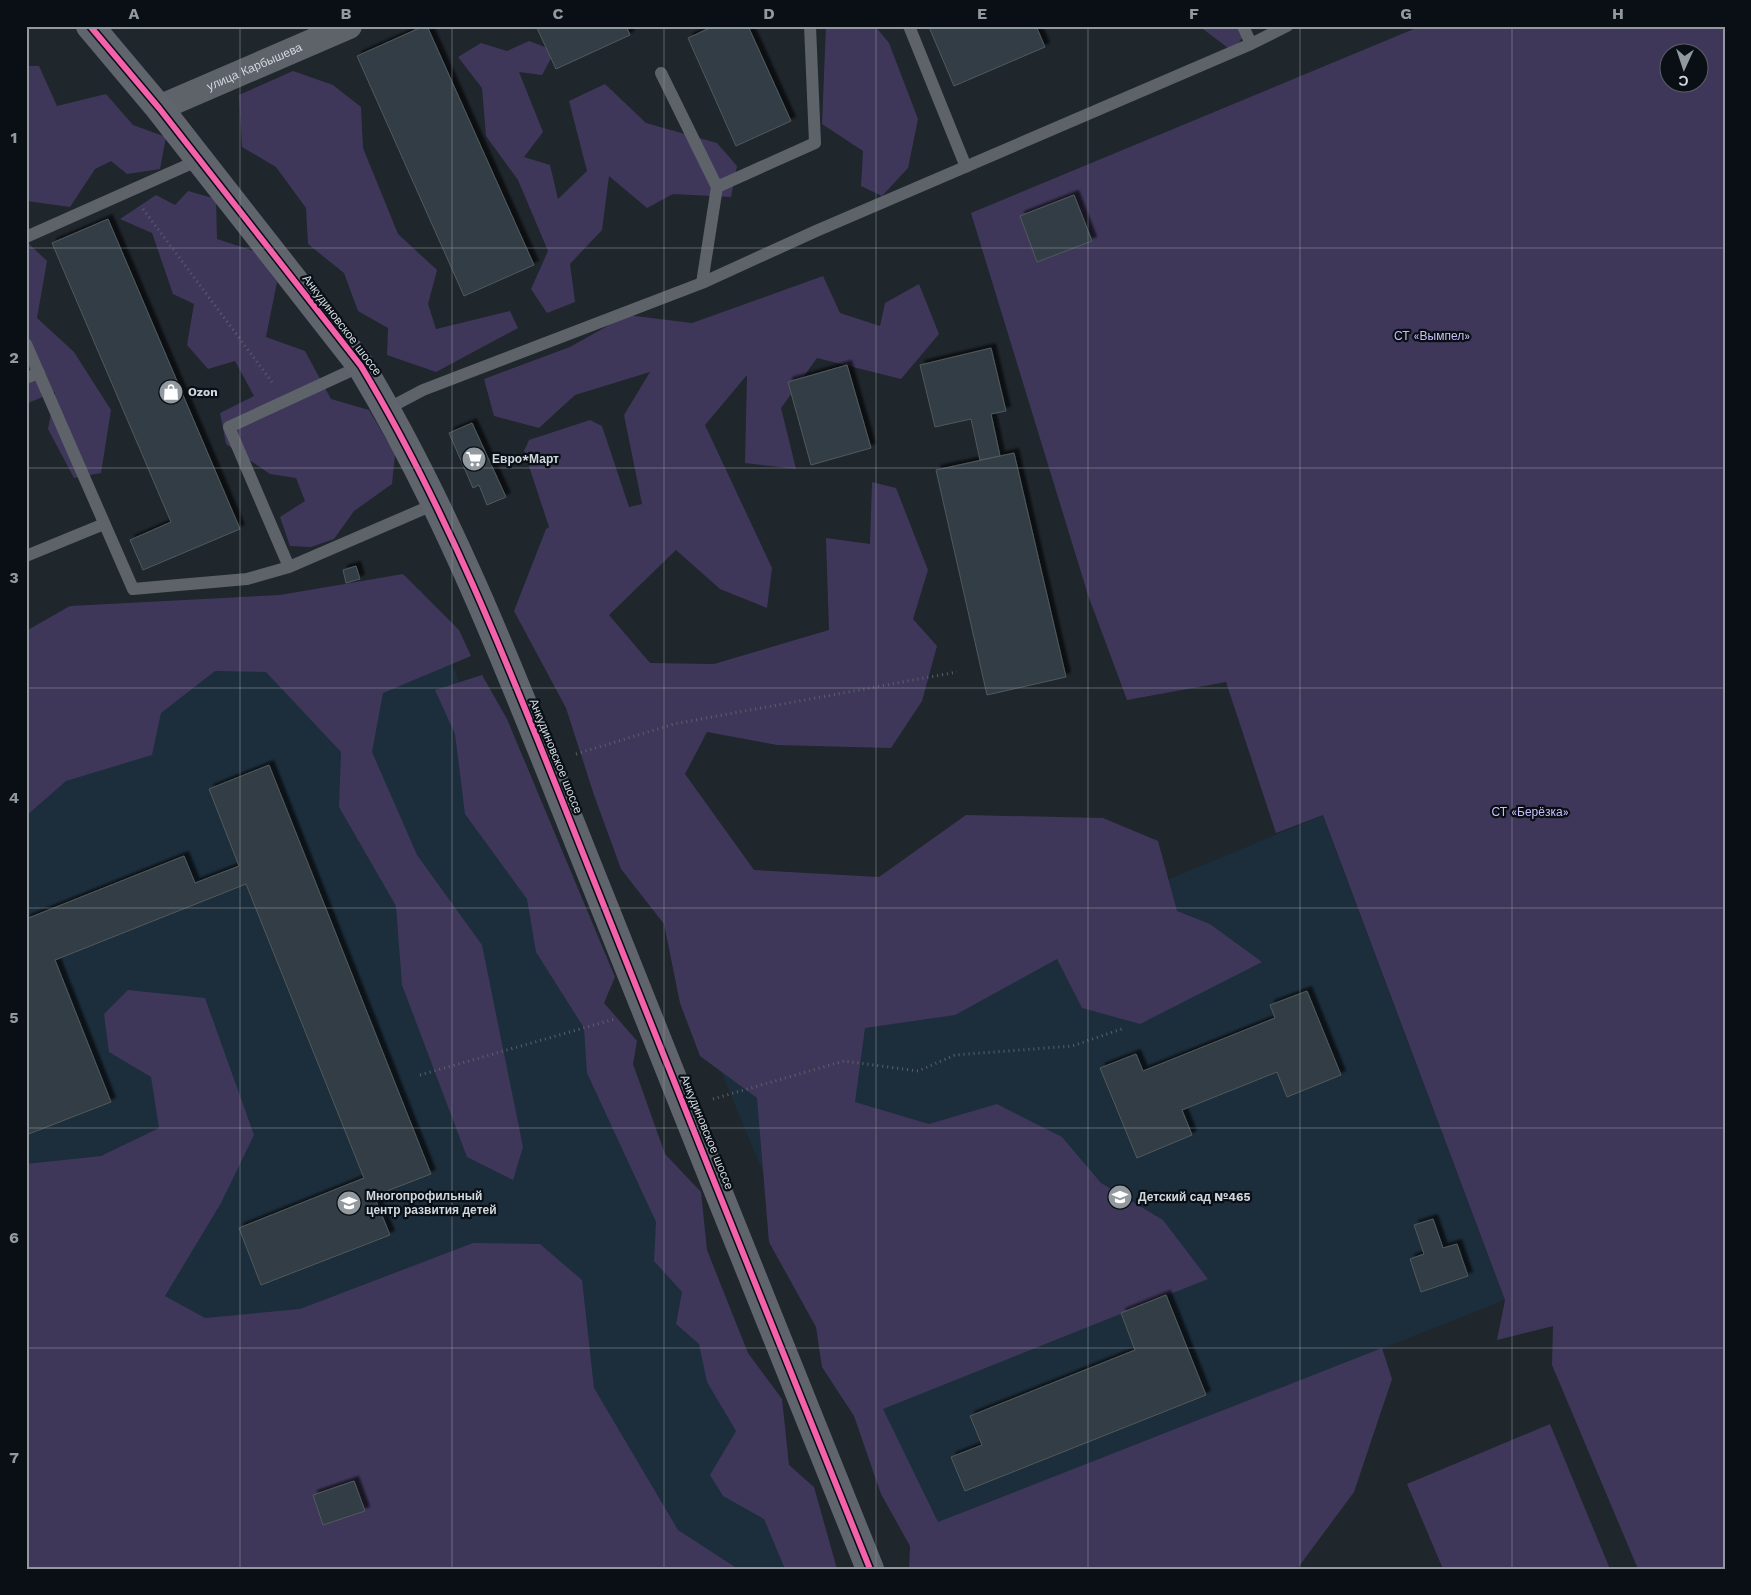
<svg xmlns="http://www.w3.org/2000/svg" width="1751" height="1595" font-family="'Work Sans',sans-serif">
<defs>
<filter id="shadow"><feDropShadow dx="4.5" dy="-4.5" stdDeviation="1" flood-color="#0009"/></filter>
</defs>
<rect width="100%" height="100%" fill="#1f262c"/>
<!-- built -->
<path fill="#1c2d3b" d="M422,590L745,1382L820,1569H26V646Z
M1323,815L1505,1300L914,1533L719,1067Z"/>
<!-- green -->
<path fill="#3e375a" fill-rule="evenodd" d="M826,26H875L889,43L918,119L908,168L882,196L861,186L863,151L822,124Z
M1203,26H1252L1232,51L1203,29Z
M1421,26H1725V1569H1638L1552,1365L1553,1326L1497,1340L1505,1300L1323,815L1276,833L1226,682L1127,700L1088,595L971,213ZM1668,52H1698V82H1668Z
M529,41L555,51L542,75L519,72L543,132L524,157L550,165L558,199L587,171L569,101L605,84L646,123L717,143L737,166L731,197L673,194L647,208L609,176L602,230L570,264L575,302L547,313L531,289L548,251L518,180L486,136L482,88L458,57L481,43L507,51Z
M26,66H39L57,106L106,94L133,125L166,137L160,169L127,174L111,161L95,169L70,207L27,201Z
M293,71L333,85L361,107L363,148L398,234L437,270L428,304L436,329L510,311L518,328L436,372L387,355L388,328L358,311L344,273L308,244L306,208L276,167L242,147L239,95Z
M188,191L216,199L217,239L254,251L277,282L266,337L305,351L331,399L369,410L395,454L392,484L354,511L334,539L311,547L290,546L280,517L305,501L296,478L270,474L226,444L220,413L254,396L235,361L208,369L187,345L194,304L173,294L152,233L120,219L156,195L175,205Z
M26,241L47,261L37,318L74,352L111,410L101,473L74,478L48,429L55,392L28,403L26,412Z
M823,276L840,313L880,326L885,303L919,284L939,334L901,379L817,358L781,408L796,469L745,463L747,375L705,425L772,568L767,608L720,589L676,550L609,615L650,663L714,664L829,630L826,538L870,544L872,482L896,488L928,570L913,619L937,646L922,701L891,748L777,745L707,732L685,774L754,870L879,877L966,815L1103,818L1158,841L1177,911L1210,924L1262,962L1140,1024L1082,1008L1057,959L955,1015L865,1028L855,1102L929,1124L997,1104L1062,1137L1101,1183L1163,1220L1208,1279L883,1409L938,1522L1382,1348L1392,1379L1354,1492L1297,1569H909L910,1546L881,1494L854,1416L822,1367L816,1327L769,1242L757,1098L700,1056L680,1003L664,924L621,869L594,795L566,708L514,611L546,529L549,527L524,451L529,440L590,420L602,426L629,507L642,504L624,415L650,372L575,395L539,428L494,416L484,379L570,347L627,315L692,323Z
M403,574L459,630L471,656L383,693L372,752L417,855L482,945L523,1147L513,1180L467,1157L402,985L396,906L339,807L341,752L266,672L215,671L161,713L152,755L66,781L26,816V631L70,606L280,595Z
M482,675L507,719L615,977L604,1003L637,1041L633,1064L665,1154L701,1192L707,1250L748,1353L782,1399L789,1465L814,1487L837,1569H785L764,1519L723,1496L710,1475L736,1431L707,1382L699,1344L676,1324L682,1292L654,1261L656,1222L587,1073L584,1028L536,952L527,899L465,814L455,734L435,690Z
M128,990L205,998L254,1135L221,1203L165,1296L205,1318L300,1309L473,1243L540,1244L582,1280L594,1388L678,1530L738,1569H26V1164L101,1156L159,1128L151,1077L109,1052L104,1014Z
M1550,1424L1610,1569H1443L1407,1484Z"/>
<!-- building -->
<path fill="#303e44" stroke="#52595c" filter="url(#shadow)" d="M424,26H427L534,265L464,296L357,56Z
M536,26H626L630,35L556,69Z
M748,26L791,121L736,146L688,38L714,26Z
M1036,26L1045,47L954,86L929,27Z
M1074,195L1092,241L1037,262L1020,216Z
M108,219L240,529L143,570L130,540L171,522L52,243Z
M991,348L1006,411L991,414L1000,456L980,460L971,419L935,427L920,365Z
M847,365L871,448L811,465L788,382Z
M472,423L506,497L487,505L479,485L473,488L449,433Z
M1014,453L1066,677L987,695L936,470Z
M356,566L360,579L346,583L343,570Z
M269,765L431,1174L374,1196L390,1235L261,1285L239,1228L364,1178L246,884L55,960L111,1102L26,1135V919L184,856L195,883L239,866L209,789Z
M1307,991L1341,1075L1287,1097L1277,1072L1182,1110L1192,1135L1137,1158L1100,1068L1136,1054L1143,1071L1275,1018L1270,1005Z
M1433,1219L1443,1248L1457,1244L1468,1276L1421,1292L1410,1259L1424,1254L1414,1225Z
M1166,1295L1206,1395L965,1491L951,1457L982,1445L970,1416L1135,1350L1121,1313Z
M354,1481L365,1511L323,1525L313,1495Z"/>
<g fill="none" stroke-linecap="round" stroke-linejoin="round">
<!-- path -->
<path stroke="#5c6167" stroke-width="3" stroke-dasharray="1 4" stroke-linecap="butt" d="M143,209L272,382
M576,754L674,724L957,672
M420,1075L615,1019
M713,1099L844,1061L918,1071L955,1055L1072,1046L1122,1029"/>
<!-- lane -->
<path stroke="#5e6269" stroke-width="12" d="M909,26L966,167
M1243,26L1251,44
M661,73L717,187L702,283
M717,187L815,143L810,26
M26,237L199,160
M26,344L133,589L247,579L289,567L435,504
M26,378L39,373
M387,409L423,390L702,283L816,231L1251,44L1287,26
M26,556L104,524
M289,567L229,427L361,366"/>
<!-- street -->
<path stroke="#5e6269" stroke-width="26" id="s1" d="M159,108L349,26"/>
<!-- secondary -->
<path stroke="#60646d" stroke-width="28" d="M90,26L159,108L361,366C458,527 526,712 596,886C687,1114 778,1341 870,1569"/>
<defs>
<path id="cycleway" d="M90,26L159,108L361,366C458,527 526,712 596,886C687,1114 778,1341 870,1569"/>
</defs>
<!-- cycleway casing -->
<use href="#cycleway" stroke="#090f14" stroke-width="9"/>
<!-- cycleway -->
<use href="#cycleway" stroke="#f560ab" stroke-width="6"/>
</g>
<!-- grid -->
<path fill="none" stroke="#929aa0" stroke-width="1" stroke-opacity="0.55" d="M240,26V1569M452,26V1569M664,26V1569M876,26V1569M1088,26V1569M1300,26V1569M1512,26V1569M26,248H1725M26,468H1725M26,688H1725M26,908H1725M26,1128H1725M26,1348H1725"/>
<!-- icons -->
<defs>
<symbol id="shop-disc" viewBox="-11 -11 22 22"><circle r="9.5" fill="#929aa0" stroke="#090f14"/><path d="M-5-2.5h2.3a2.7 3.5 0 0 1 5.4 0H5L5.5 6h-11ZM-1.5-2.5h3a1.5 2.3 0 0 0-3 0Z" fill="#fff"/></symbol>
<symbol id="supermarket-disc" viewBox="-11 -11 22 22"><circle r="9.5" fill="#929aa0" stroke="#090f14"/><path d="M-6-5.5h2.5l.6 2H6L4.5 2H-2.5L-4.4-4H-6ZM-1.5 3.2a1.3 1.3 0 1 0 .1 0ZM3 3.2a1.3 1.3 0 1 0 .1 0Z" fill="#fff"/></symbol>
<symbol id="school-disc" viewBox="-11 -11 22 22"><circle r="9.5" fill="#929aa0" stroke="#090f14"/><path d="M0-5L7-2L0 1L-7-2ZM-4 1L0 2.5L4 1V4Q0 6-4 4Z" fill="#fff"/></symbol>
</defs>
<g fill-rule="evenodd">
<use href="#shop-disc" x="157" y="378" width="28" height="28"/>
<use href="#supermarket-disc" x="460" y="445" width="28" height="28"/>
<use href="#school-disc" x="1106" y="1183" width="28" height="28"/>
<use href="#school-disc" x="335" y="1189" width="28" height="28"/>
</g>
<g text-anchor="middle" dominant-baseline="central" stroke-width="4.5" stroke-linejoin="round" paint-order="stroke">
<!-- street labels -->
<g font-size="12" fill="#d0d8df" stroke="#090f14">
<text stroke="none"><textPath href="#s1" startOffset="104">улица Карбышева</textPath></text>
<text transform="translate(342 325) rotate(53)">Анкудиновское шоссе</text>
<text transform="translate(556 756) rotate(68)">Анкудиновское шоссе</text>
<text transform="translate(707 1132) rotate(68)">Анкудиновское шоссе</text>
</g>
<!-- park labels -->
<g font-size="12" fill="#c9befc" stroke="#090f14">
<text x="1432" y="336">СТ «Вымпел»</text>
<text x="1530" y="812">СТ «Берёзка»</text>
</g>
<!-- poi labels -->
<g font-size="12" font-weight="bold" fill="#d0d8df" stroke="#090f14" text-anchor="start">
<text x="188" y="392">Ozon</text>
<text x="492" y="459">Евро*Март</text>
<text x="366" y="1196">Многопрофильный<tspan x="366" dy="14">центр развития детей</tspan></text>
<text x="1138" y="1197">Детский сад №465</text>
</g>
</g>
<!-- border -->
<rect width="1751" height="1595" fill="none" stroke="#090f14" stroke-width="55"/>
<!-- north arrow -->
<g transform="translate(1684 68) rotate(183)"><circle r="24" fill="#090f14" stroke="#595f65"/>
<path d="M0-4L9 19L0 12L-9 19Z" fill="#929aa0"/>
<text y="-8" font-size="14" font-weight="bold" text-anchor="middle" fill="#d0d8df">С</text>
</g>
<rect x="28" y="28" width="1696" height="1540" fill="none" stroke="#929aa0" stroke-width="2"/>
<g font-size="16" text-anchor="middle" font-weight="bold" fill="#929aa0">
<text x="134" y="19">A</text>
<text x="346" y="19">B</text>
<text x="558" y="19">C</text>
<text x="769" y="19">D</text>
<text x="982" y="19">E</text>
<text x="1194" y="19">F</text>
<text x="1406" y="19">G</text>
<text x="1618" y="19">H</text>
<text x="14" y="143">1</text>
<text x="14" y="363">2</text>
<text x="14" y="583">3</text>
<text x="14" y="803">4</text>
<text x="14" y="1023">5</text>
<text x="14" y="1243">6</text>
<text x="14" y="1463">7</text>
</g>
</svg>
